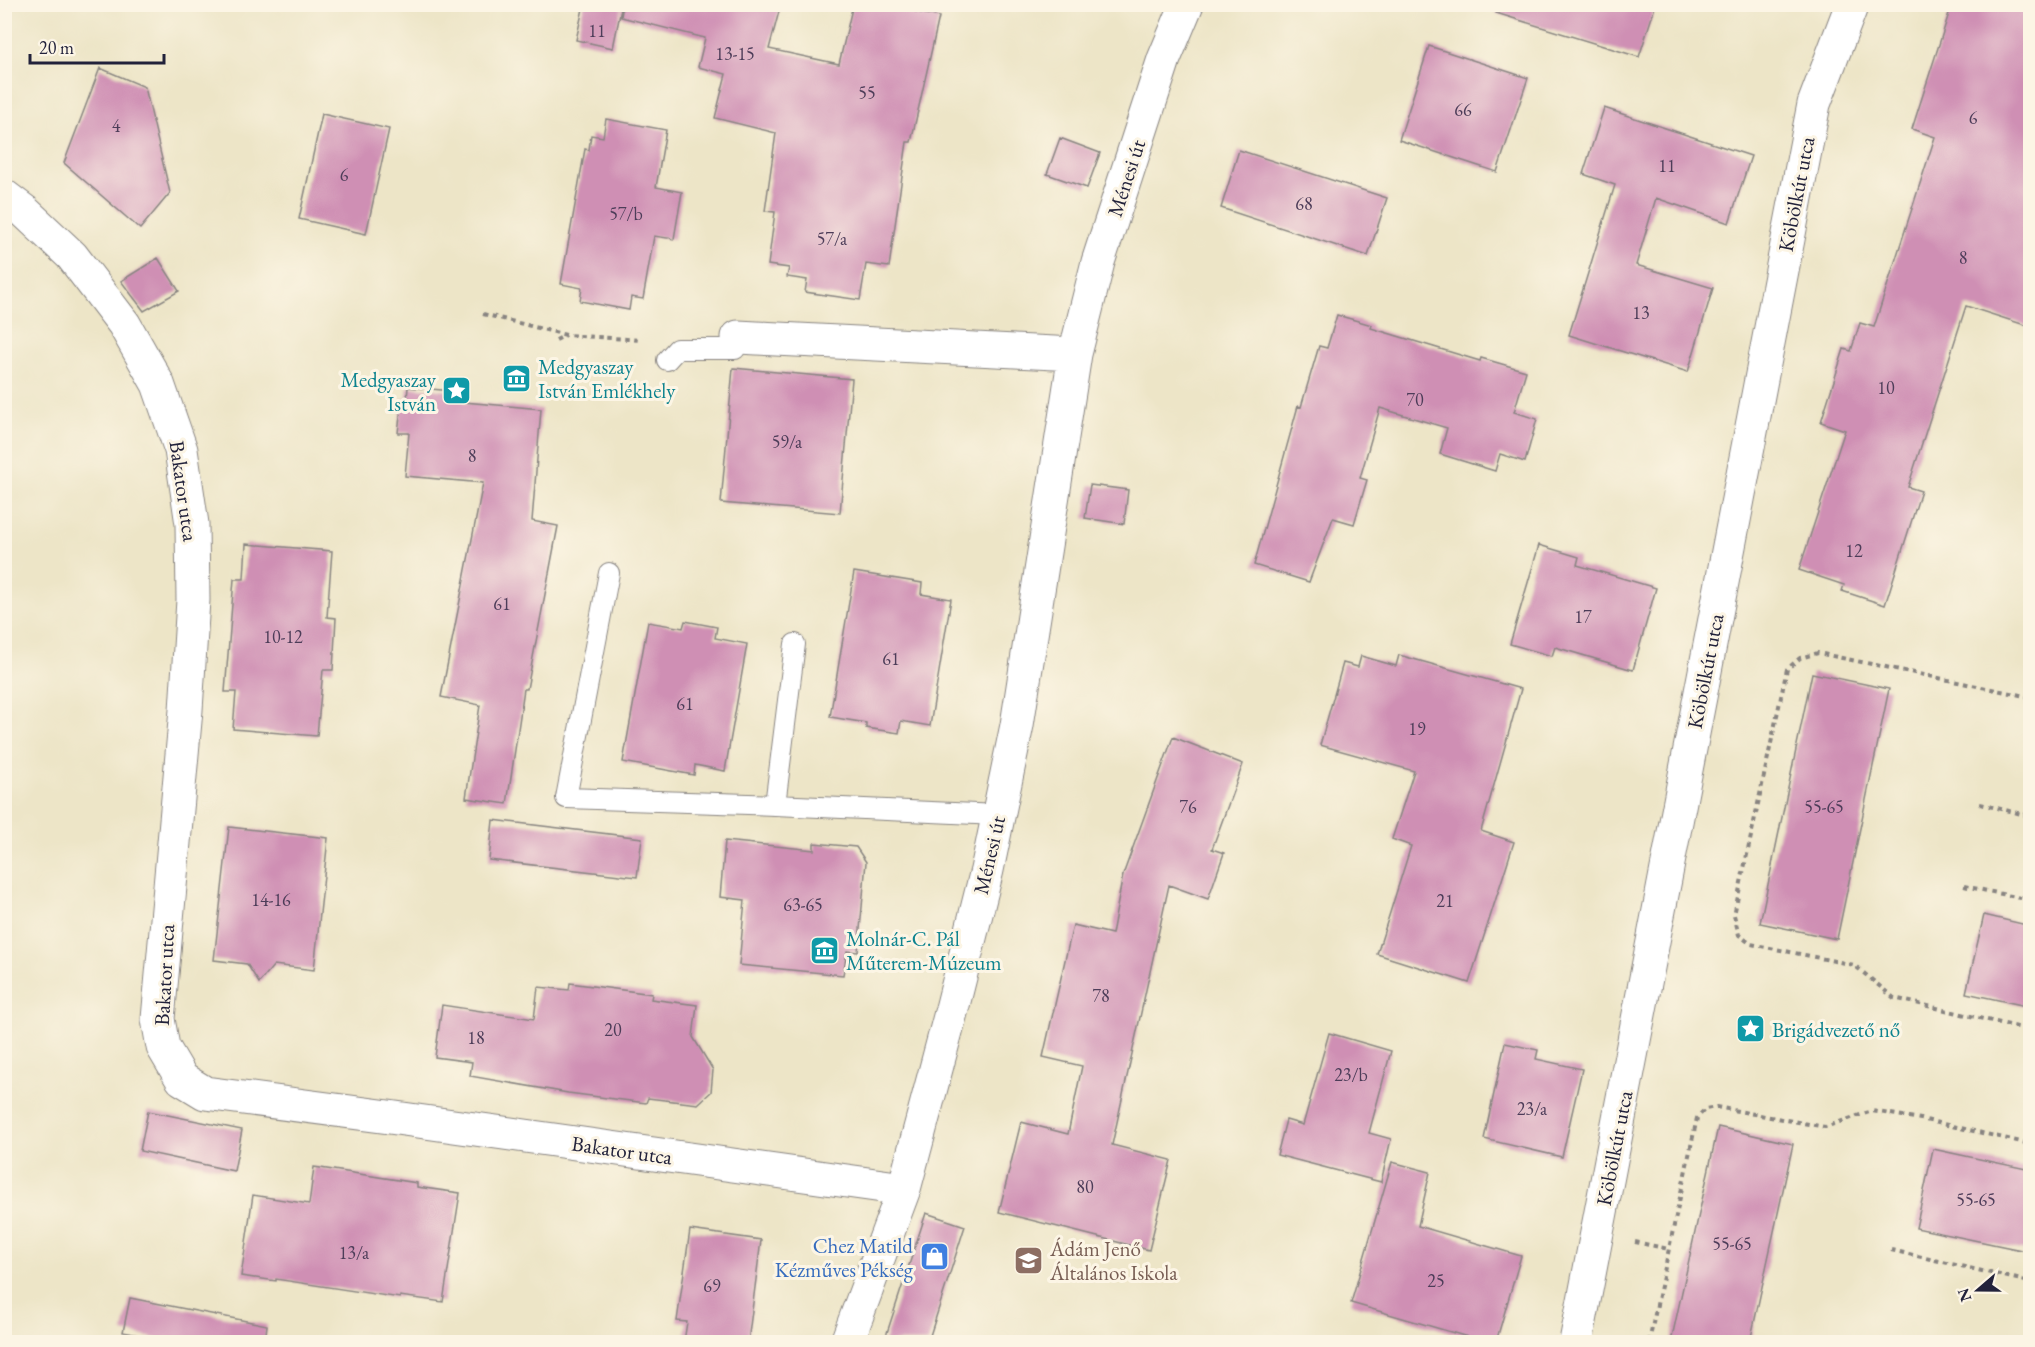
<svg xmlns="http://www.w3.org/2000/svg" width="2035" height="1347" font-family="'EB Garamond',serif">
<rect width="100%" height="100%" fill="#fcf5e5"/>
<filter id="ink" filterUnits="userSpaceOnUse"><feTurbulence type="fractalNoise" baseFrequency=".0167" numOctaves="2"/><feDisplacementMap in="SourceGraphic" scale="12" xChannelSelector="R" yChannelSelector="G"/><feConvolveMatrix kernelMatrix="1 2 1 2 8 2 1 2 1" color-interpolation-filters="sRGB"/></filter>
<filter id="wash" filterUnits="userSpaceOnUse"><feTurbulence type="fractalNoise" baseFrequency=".008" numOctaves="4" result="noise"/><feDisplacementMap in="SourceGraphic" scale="24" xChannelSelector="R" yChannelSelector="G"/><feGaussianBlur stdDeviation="1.35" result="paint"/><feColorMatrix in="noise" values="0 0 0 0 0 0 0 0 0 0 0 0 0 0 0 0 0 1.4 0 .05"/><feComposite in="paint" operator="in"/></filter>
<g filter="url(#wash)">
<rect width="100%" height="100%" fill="#ede5c7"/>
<g id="blocks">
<!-- building -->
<path fill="#cf8fb4" d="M584,4H622L613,48L576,40Z
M623,4H781L769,49L839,64L853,4H883L939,17L911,142H907L889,267L866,264L860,300L805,292L807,280L787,277L789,268L768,265L775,212L765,211L776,133L715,118L726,74L698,67L705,38L621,17Z
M1497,4H1656L1639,57L1496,13Z
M1952,4H2031V327L1966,306L1908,487L1921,491L1885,605L1842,591L1844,585L1799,570L1845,430L1821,422L1844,349L1851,351L1860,323L1874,327L1935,137L1912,129Z
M1429,46L1528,78L1497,172L1399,140Z
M100,68L145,87L170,193L140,229L64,163Z
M1604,108L1751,156L1729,223L1656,198L1636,265L1713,288L1688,372L1569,335L1615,185L1583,174Z
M322,114L389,129L366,234L299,219Z
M606,119L666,130L656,187L682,192L674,239L654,236L643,299L631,297L629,310L580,301L582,288L561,284L585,149L589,150L591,135L603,137Z
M1060,138L1100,153L1087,188L1047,174Z
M1239,150L1387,198L1368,256L1221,208Z
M158,258L179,291L144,311L121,281Z
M1337,315L1372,325L1371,328L1480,361L1481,358L1526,371L1514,412L1537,419L1525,462L1500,454L1495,471L1440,454L1447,428L1380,408L1360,478L1367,480L1354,524L1333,518L1309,582L1254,565L1298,406L1301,407L1319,346L1327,348Z
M733,368L852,379L840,513L721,503Z
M408,387L464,392V402L541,409L532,521L558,526L527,689H524L507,804L466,798L480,705L441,697L483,483L405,476L409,433H398L402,399H407Z
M1090,485L1128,490L1124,524L1085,518Z
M246,544L332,551L327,617L336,618L333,670H323L317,736L233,729L236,692H225L234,579H244Z
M1539,545L1579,557L1577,565L1656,588L1633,670L1555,647L1552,656L1510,644Z
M854,572L922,583L921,594L951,599L930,726L901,721L899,733L866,728V723L830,717Z
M685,621L717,627L715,638L747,644L725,771L695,765L694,775L623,762L648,622L683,628Z
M1399,655L1521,689L1481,831L1514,842L1469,983L1377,954L1411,846L1392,839L1414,771L1320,745L1343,663L1358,667L1361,656L1396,666Z
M1812,673L1889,689L1837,939L1760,923Z
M1173,737L1243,764L1212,849L1224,853L1208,899L1169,885L1112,1145L1171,1160L1149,1250L999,1212L1021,1122L1068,1134L1082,1066L1043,1057L1073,925L1112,934L1123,875Z
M493,820L642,838L637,877L489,860Z
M229,827L328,838L314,970L274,965L259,983L247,964L214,960Z
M725,841L814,850V843L856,847L866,862L858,952L847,951L843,975L739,965L745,900L720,897Z
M1984,915L2031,926V1007L1966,993Z
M570,983L652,994L651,999L697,1005L693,1037L713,1070L711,1092L698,1104L648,1098L646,1103L568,1093L470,1076L472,1062L435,1057L442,1005L534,1019L538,987L569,990Z
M1329,1033L1391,1051L1369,1133L1391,1139L1381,1182L1277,1155L1286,1120L1303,1125Z
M1505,1043L1538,1050L1536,1059L1582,1069L1562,1157L1484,1139Z
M148,1111L242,1130L234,1171L140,1151Z
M1718,1127L1793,1144L1750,1342H1671Z
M1933,1149L2031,1170V1252L1916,1228Z
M1392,1162L1430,1172L1418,1226L1521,1256L1496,1342H1485L1351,1303Z
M314,1167L417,1183V1187L460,1193L443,1302L400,1296V1298L276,1279V1281L241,1276L253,1195L309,1204Z
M926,1213L965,1226L928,1342H884Z
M690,1230L761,1240L748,1342H684L687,1322L677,1321Z
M130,1298L267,1325L265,1342H174L123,1332Z"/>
</g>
</g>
<g filter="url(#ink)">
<use href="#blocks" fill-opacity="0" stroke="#888481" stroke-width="1.5"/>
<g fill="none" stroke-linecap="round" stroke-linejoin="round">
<defs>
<path id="lane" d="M667,360L677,349H735L738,337
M609,573L566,798L775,805L998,815
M775,805L795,644"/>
<path id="street" d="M4,196L24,211L72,256L124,324L158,384L181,450L192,524L193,600L186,710L158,1019L163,1047L182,1079L205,1093L389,1117L904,1189
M738,337L1075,354
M847,1342L904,1189L953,1005L987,870L1017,725L1075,354L1098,262L1164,59L1187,4
M1576,1342L1814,104L1852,4"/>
</defs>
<!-- lane casing -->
<use href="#lane" stroke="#888481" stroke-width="22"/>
<!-- street casing -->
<use href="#street" stroke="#888481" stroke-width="35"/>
<!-- path -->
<path stroke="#888481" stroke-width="4" stroke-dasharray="4.5 4.5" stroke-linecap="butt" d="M483,314L566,335L642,340
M556,340L566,335
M2030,697L1818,653L1800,658L1787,669L1734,915L1739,935L1751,944L1854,965L1894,998L2030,1030
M1980,804L2030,816
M1964,886L2030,900
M1635,1242L1669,1249
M1891,1250L2030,1282
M1649,1342L1697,1118L1705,1109L1716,1107L1825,1127L1872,1111L1921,1119L2030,1144"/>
<!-- lane -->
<use href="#lane" stroke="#fff" stroke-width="20"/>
<!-- street -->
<use href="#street" stroke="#fff" stroke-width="33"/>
</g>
</g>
<!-- icons -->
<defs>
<symbol id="museum-square" viewBox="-11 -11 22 22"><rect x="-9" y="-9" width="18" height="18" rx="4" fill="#0f9aa8" stroke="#fcf5e5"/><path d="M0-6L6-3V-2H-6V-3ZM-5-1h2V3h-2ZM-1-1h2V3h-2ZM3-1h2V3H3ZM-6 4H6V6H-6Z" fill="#fff"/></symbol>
<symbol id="sight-square" viewBox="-11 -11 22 22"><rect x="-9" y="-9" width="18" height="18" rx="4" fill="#0f9aa8" stroke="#fcf5e5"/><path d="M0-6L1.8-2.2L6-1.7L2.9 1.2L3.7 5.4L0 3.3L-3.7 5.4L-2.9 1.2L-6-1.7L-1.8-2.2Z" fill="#fff"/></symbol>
<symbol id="shop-square" viewBox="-11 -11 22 22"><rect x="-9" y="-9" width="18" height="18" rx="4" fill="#3f7fe0" stroke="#fcf5e5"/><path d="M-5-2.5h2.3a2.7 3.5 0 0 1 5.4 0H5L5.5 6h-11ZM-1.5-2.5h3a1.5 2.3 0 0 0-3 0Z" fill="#fff"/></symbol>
<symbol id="school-square" viewBox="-11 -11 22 22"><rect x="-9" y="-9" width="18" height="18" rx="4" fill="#8d6e63" stroke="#fcf5e5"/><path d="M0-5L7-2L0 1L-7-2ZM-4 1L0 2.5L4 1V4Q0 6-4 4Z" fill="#fff"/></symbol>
</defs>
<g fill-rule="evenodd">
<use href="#museum-square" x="500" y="362" width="33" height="33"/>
<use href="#sight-square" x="440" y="374" width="33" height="33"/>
<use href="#museum-square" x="808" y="934" width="33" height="33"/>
<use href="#sight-square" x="1734" y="1012" width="33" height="33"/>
<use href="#shop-square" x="918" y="1240" width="33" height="33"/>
<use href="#school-square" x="1012" y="1244" width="33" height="33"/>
</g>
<g text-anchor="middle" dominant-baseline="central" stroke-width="6" stroke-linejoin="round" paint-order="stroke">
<!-- number labels -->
<g font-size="18" fill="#4d3d59">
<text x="597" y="30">11</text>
<text x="735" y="53">13-15</text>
<text x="867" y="92">55</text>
<text x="1463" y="109">66</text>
<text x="1973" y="117">6</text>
<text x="116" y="125">4</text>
<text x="1667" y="165">11</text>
<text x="344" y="174">6</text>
<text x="1304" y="203">68</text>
<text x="626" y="213">57/b</text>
<text x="832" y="238">57/a</text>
<text x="1963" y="257">8</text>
<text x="1641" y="312">13</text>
<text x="1886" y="387">10</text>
<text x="1415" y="399">70</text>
<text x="787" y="441">59/a</text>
<text x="472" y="455">8</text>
<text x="1854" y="550">12</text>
<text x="502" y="603">61</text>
<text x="1583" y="616">17</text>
<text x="283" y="636">10-12</text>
<text x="891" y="658">61</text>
<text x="685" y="703">61</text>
<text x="1417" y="728">19</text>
<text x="1188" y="806">76</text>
<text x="1824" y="806">55-65</text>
<text x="271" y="899">14-16</text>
<text x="1445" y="900">21</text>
<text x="803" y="904">63-65</text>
<text x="1101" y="995">78</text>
<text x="613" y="1029">20</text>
<text x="476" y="1037">18</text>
<text x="1351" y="1074">23/b</text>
<text x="1532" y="1108">23/a</text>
<text x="1085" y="1186">80</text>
<text x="1976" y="1199">55-65</text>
<text x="1732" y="1243">55-65</text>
<text x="354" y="1252">13/a</text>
<text x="1436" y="1280">25</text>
<text x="712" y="1285">69</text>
</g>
<!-- street labels -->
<g font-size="21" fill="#22223b" stroke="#fcf5e5">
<text transform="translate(1126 178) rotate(-72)">Ménesi út</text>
<text transform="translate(1796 194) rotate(-79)">Köbölkút utca</text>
<text transform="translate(184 491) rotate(82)">Bakator utca</text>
<text transform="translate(1705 671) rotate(-79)">Köbölkút utca</text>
<text transform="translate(989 855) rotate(-77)">Ménesi út</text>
<text transform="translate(164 975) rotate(-87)">Bakator utca</text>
<text transform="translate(1614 1148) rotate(-79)">Köbölkút utca</text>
<text transform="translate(622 1150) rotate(8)">Bakator utca</text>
</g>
<!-- culture labels -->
<g font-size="21" fill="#0d838f" stroke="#fcf5e5" text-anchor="start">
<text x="538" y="366">Medgyaszay<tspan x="538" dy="24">István Emlékhely</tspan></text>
<text x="436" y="379" text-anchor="end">Medgyaszay<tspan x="436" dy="24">István</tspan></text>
<text x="846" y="938">Molnár-C. Pál<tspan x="846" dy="24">Műterem-Múzeum</tspan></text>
<text x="1772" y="1029">Brigádvezető nő</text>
</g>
<!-- shop labels -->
<g font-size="21" fill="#366cbe" stroke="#fcf5e5" text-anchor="end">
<text x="913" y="1245">Chez Matild<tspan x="913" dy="24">Kézműves Pékség</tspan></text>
</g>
<!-- education labels -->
<g font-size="21" fill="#785e54" stroke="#fcf5e5" text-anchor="start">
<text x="1050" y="1248">Ádám Jenő<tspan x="1050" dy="24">Általános Iskola</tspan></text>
</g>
</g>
<!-- margin -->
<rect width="2035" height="1347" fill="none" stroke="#fcf5e5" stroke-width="24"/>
<!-- north arrow -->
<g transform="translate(1978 1290) rotate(250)" stroke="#fcf5e5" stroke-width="4.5" paint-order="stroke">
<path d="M0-4.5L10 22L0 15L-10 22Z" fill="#22223b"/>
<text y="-9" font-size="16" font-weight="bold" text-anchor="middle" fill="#22223b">N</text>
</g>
<!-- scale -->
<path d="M30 54v9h134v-9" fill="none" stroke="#22223b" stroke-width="3"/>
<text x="39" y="54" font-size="18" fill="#22223b" stroke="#fcf5e5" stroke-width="4.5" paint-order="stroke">20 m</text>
</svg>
